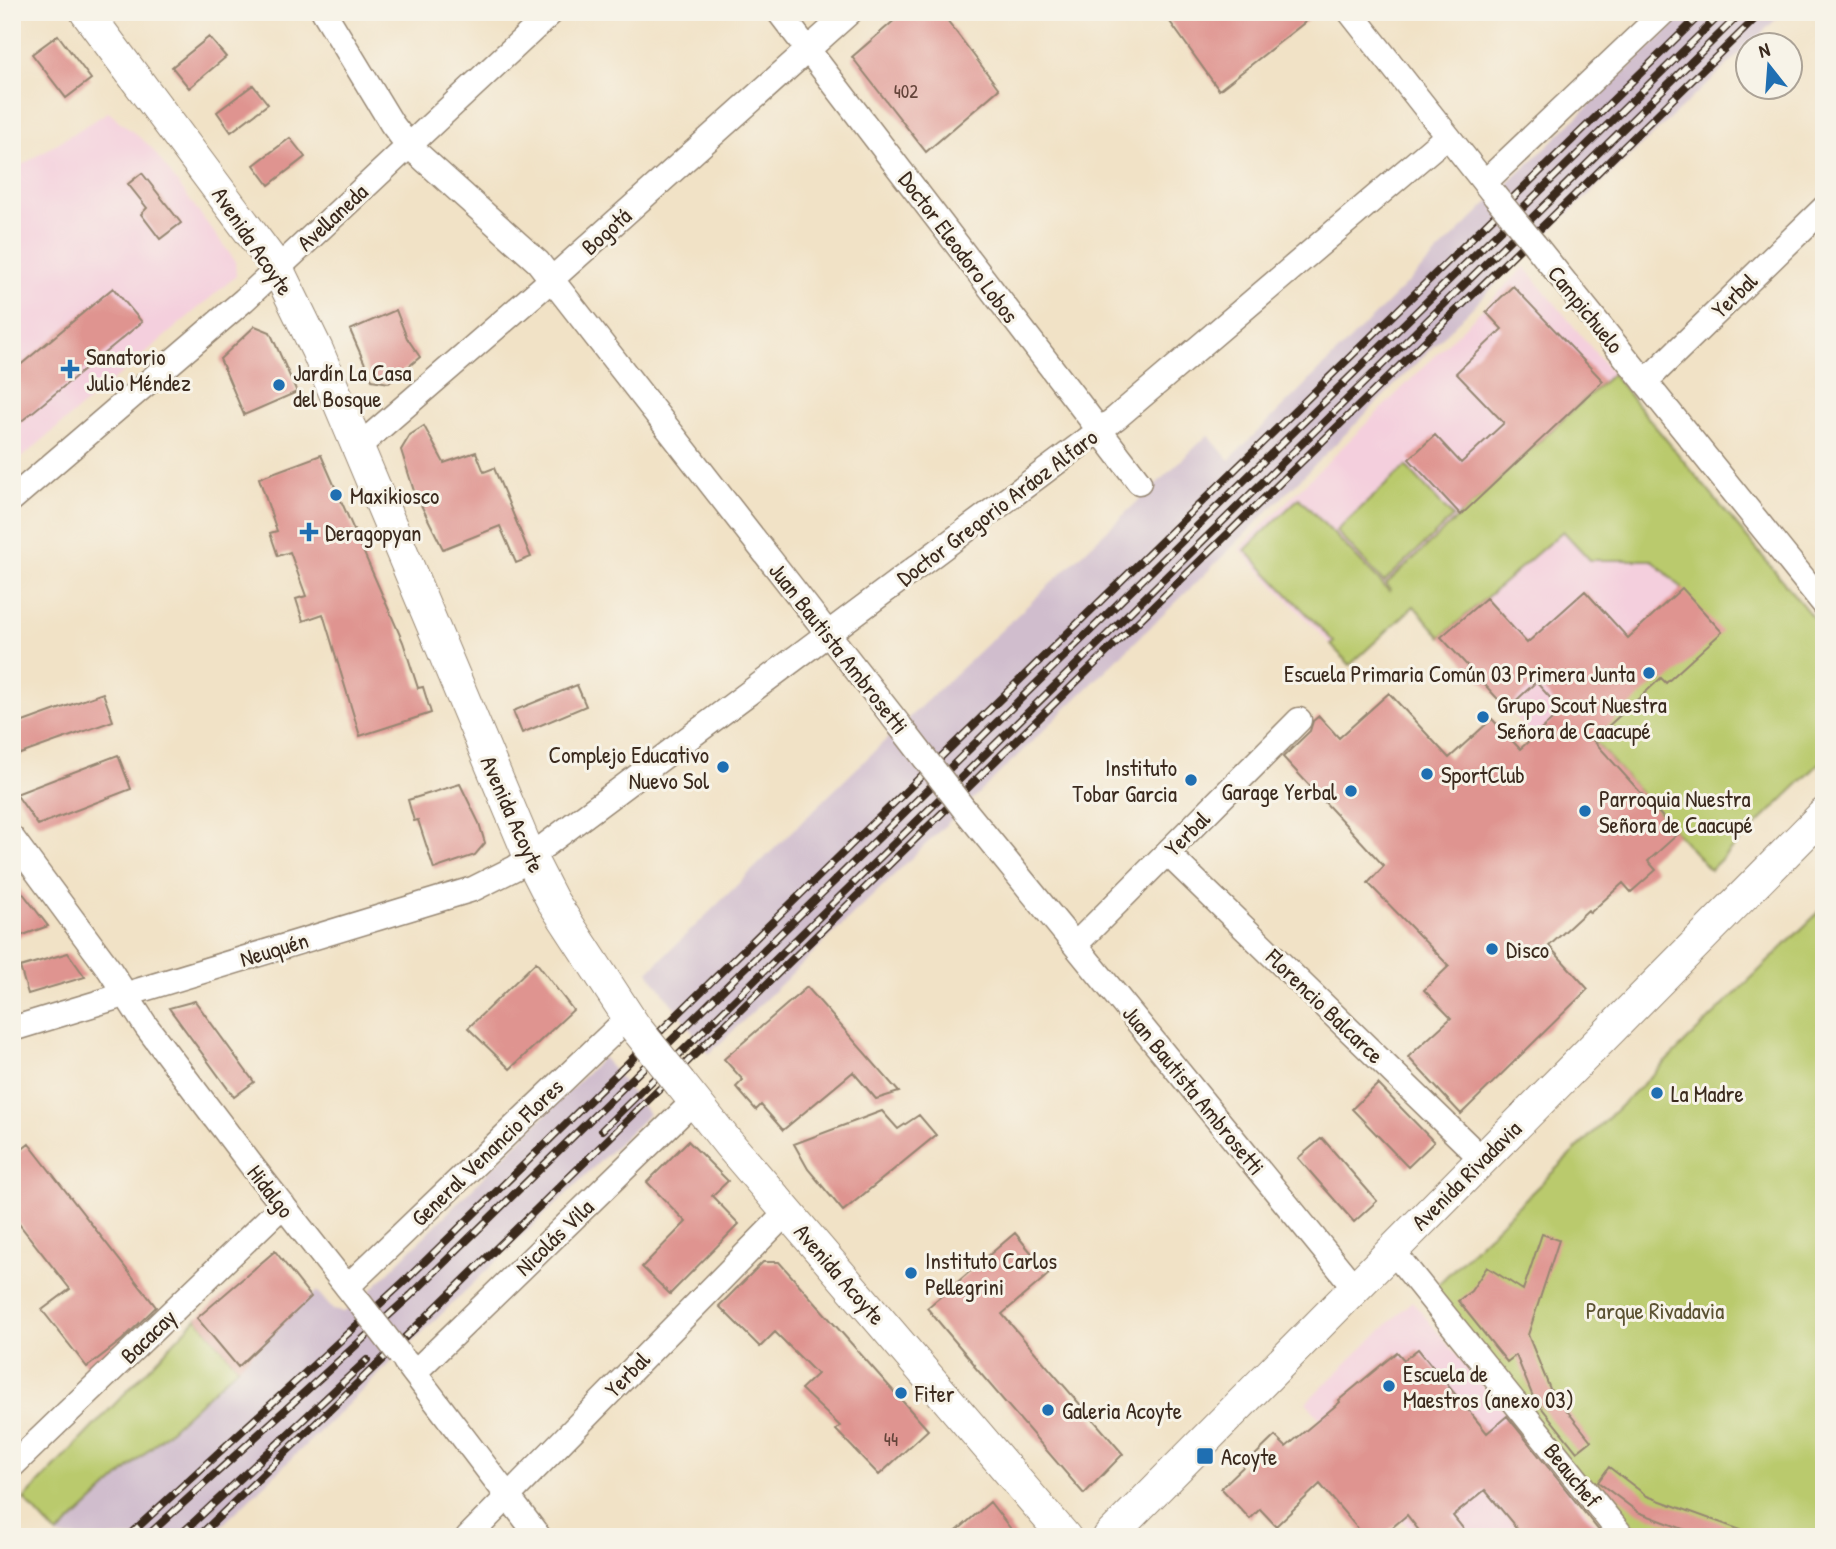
<svg xmlns="http://www.w3.org/2000/svg" width="1836" height="1549" font-family="'Patrick Hand',sans-serif">
<rect width="100%" height="100%" fill="#f7f3e8"/>
<filter id="ink" filterUnits="userSpaceOnUse"><feTurbulence type="fractalNoise" baseFrequency=".0143" numOctaves="2"/><feDisplacementMap in="SourceGraphic" scale="14" xChannelSelector="R" yChannelSelector="G"/><feConvolveMatrix kernelMatrix="1 2 1 2 8 2 1 2 1" color-interpolation-filters="sRGB"/></filter>
<filter id="wash" filterUnits="userSpaceOnUse"><feTurbulence type="fractalNoise" baseFrequency=".00686" numOctaves="4" result="noise"/><feDisplacementMap in="SourceGraphic" scale="28" xChannelSelector="R" yChannelSelector="G"/><feGaussianBlur stdDeviation="1.57" result="paint"/><feColorMatrix in="noise" values="0 0 0 0 0 0 0 0 0 0 0 0 0 0 0 0 0 1.4 0 .05"/><feComposite in="paint" operator="in"/></filter>
<g filter="url(#wash)">
<rect width="100%" height="100%" fill="#f1e2c6"/>
<!-- built -->
<path fill="#f4cfdd" d="M108,112L150,146L235,261L236,276L12,466V171Z
M1525,267L1824,631V759L1710,870L1593,740L1562,768L1414,606L1350,665L1239,549Z
M1412,1301L1607,1537H1416L1306,1402Z"/>
<!-- industrial -->
<path fill="#d0bdcd" d="M1687,12H1784L1535,245L1195,584L709,1054L648,972L900,726L1208,435L1229,460L1495,196Z
M603,1057L649,1114L210,1537H55L317,1291L333,1310L344,1312L359,1302Z"/>
<!-- green -->
<path fill="#baca6d" stroke="#7a7a46" stroke-width="2" d="M1612,374L1824,631V759L1710,870L1593,740L1682,588L1652,560H1590L1563,531L1441,637L1414,606L1350,665L1331,645L1334,642L1245,550L1299,498L1389,591L1390,589L1386,584Z
M1406,466L1453,517L1384,582L1336,531Z
M1824,907V1537H1623L1428,1294Z
M197,1318L238,1367L57,1535L24,1499Z"/>
<g id="blocks">
<!-- building -->
<path fill="#df9490" d="M904,12H941L999,89L926,152L852,57Z
M1163,12H1318L1219,90Z
M58,35L91,79L66,98L32,54Z
M209,37L226,57L189,88L172,67Z
M253,85L268,104L231,132L217,112Z
M290,138L305,157L269,185L254,165Z
M142,173L181,223L160,239L141,214L147,208L128,184Z
M1513,286L1603,381L1461,515L1409,459L1435,435L1461,463L1504,423L1456,373L1502,329L1486,312Z
M113,288L142,322L12,429V372Z
M396,310L407,338L420,357L389,383L372,380L350,330Z
M255,326L270,332L297,392L244,415L220,359Z
M424,426L444,463L476,452L484,472L494,468L531,557L516,563L500,526L443,549L414,491L401,450L410,435Z
M321,455L403,642L418,688L423,687L431,713L360,736L323,614L303,621L296,599L306,596L290,552L278,556L270,533L277,531L259,478Z
M1682,588L1722,632L1666,683L1661,678L1593,740L1678,834L1648,861L1656,870L1631,892L1623,883L1590,913L1588,910L1549,946L1588,989L1461,1114L1408,1057L1451,1018L1424,990L1449,966L1368,883L1384,866L1283,757L1310,731L1313,721L1319,716L1339,738L1389,693L1449,758L1492,719L1520,749L1562,711L1536,682L1507,709L1441,637L1486,598L1527,643L1585,591L1628,638Z
M577,685L586,706L522,733L513,711Z
M103,693L113,721L12,757V726Z
M118,755L131,789L38,825L16,794Z
M460,784L479,823L485,843L475,855L434,869L418,820L414,821L408,800Z
M12,879L48,926L12,939Z
M68,953L85,977L28,994L20,967Z
M536,962L573,1010L510,1069L468,1028Z
M807,987L899,1092L876,1099L853,1072L783,1130L761,1105L756,1110L736,1087L743,1080L724,1059Z
M195,1001L254,1082L234,1097L169,1008Z
M1378,1084L1434,1142L1408,1167L1352,1109Z
M882,1111L898,1129L919,1115L936,1135L843,1211L808,1169L794,1144Z
M1322,1138L1377,1201L1354,1222L1298,1158Z
M688,1141L728,1181L712,1196L739,1224L670,1294L642,1267L686,1222L647,1182Z
M29,1144L156,1307L122,1340L87,1367L42,1310L70,1289L12,1215V1157Z
M1015,1233L1049,1274L1002,1314L1123,1454L1084,1494L974,1366L975,1365L927,1308Z
M1542,1234L1559,1240L1528,1335L1550,1389L1591,1441L1577,1452L1533,1397L1516,1355L1507,1362L1458,1301L1471,1291L1487,1267L1523,1290Z
M275,1251L311,1297L238,1367L197,1318Z
M763,1262H779L928,1430L879,1475L836,1430L840,1426L801,1389L817,1374L775,1332L760,1347L719,1306Z
M1418,1349L1487,1433L1507,1416L1604,1537H1524L1485,1490L1453,1516L1470,1537H1424L1407,1515L1381,1537H1365L1320,1484L1276,1526L1260,1509L1250,1519L1221,1488L1275,1436L1286,1447L1340,1402L1339,1400L1397,1352L1404,1360Z
M1609,1467L1647,1496L1752,1534L1751,1537H1704L1638,1512L1598,1482Z
M990,1502L1017,1537H950Z"/>
</g>
</g>
<g filter="url(#ink)">
<use href="#blocks" fill-opacity="0" stroke="#968672" stroke-width="2"/>
<g fill="none" stroke-linecap="round" stroke-linejoin="round">
<defs>
<path id="minor" d="M324,12L392,124L408,145L538,262L900,726
M779,12L1139,482
M1350,12L1495,196
M1485,182L1664,12
M1535,245L1824,604
M1645,382L1824,208
M358,447L552,279L850,12
M12,499L244,300L552,12
M964,809L1355,1288
M12,838L109,969L146,1026L255,1170L359,1302
M1167,853L1482,1159
M1075,945L1299,720
M12,1029L473,889L515,868L1116,418L1447,136
M1392,1250L1623,1537
M347,1287L628,1018
M405,1361L539,1537
M414,1373L694,1101
M12,1466L283,1205
M468,1537L787,1212"/>
<path id="major" d="M86,12L277,268L317,350L530,857L552,900L635,1027
M680,1083L728,1143L1065,1537
M1109,1537L1824,814"/>
</defs>
<!-- minor casing -->
<use href="#minor" stroke="#968672" stroke-width="27"/>
<!-- major casing -->
<use href="#major" stroke="#968672" stroke-width="34"/>
<!-- minor -->
<use href="#minor" stroke="#fff" stroke-width="24"/>
<!-- major -->
<use href="#major" stroke="#fff" stroke-width="32"/>
<defs>
<path id="rail" d="M602,1130L1742,12
M127,1537L408,1278L1703,12
M146,1537L411,1295L1723,12
M178,1537L367,1360
M198,1537L423,1320L1762,12"/>
</defs>
<!-- rail casing -->
<use href="#rail" stroke="#3b2a1e" stroke-width="8"/>
<!-- rail -->
<use href="#rail" stroke="#f7f3e8" stroke-width="5" stroke-dasharray="16" stroke-linecap="butt"/>
<defs>
<path id="minor-bridge" d="M1495,196L1535,245
M900,726L964,809
M359,1302L400,1355"/>
<path id="major-bridge" d="M635,1027L680,1083"/>
</defs>
<!-- minor-bridge casing -->
<use href="#minor-bridge" stroke="#968672" stroke-width="27" stroke-linecap="butt"/>
<!-- major-bridge casing -->
<use href="#major-bridge" stroke="#968672" stroke-width="34" stroke-linecap="butt"/>
<!-- minor-bridge -->
<use href="#minor-bridge" stroke="#fff" stroke-width="24"/>
<!-- major-bridge -->
<use href="#major-bridge" stroke="#fff" stroke-width="32"/>
</g>
</g>
<!-- markers -->
<g fill="#1f6fb2" stroke="#f7f3e8" stroke-width="2.5">
<path d="M66.5 358.5h7v7h7v7h-7v7h-7v-7h-7v-7h7z"/>
<circle cx="279" cy="385" r="7"/>
<circle cx="336" cy="495" r="7"/>
<path d="M305.5 521.5h7v7h7v7h-7v7h-7v-7h-7v-7h7z"/>
<circle cx="1649" cy="673" r="7"/>
<circle cx="1483" cy="717" r="7"/>
<circle cx="723" cy="767" r="7"/>
<circle cx="1427" cy="774" r="7"/>
<circle cx="1191" cy="780" r="7"/>
<circle cx="1351" cy="791" r="7"/>
<circle cx="1585" cy="811" r="7"/>
<circle cx="1492" cy="949" r="7"/>
<circle cx="1657" cy="1093" r="7"/>
<circle cx="911" cy="1273" r="7"/>
<circle cx="1389" cy="1386" r="7"/>
<circle cx="901" cy="1393" r="7"/>
<circle cx="1048" cy="1410" r="7"/>
<rect x="1196" y="1447" width="18" height="18" rx="3.5"/>
</g>
<g text-anchor="middle" dominant-baseline="central" stroke-width="6" stroke-linejoin="round" paint-order="stroke">
<!-- number labels -->
<g font-size="19" fill="#64443a">
<text x="906" y="91">402</text>
<text x="891" y="1439">44</text>
</g>
<!-- street labels -->
<g font-size="23" fill="#3b2a1e" stroke="#f7f3e8">
<text transform="translate(332 217) rotate(-43)">Avellaneda</text>
<text transform="translate(606 231) rotate(-42)">Bogotá</text>
<text transform="translate(253 241) rotate(56)">Avenida Acoyte</text>
<text transform="translate(959 247) rotate(53)">Doctor Eleodoro Lobos</text>
<text transform="translate(1734 295) rotate(-44)">Yerbal</text>
<text transform="translate(1586 309) rotate(51)">Campichuelo</text>
<text transform="translate(997 507) rotate(-37)">Doctor Gregorio Aráoz Alfaro</text>
<text transform="translate(839 648) rotate(52)">Juan Bautista Ambrosetti</text>
<text transform="translate(513 814) rotate(66)">Avenida Acoyte</text>
<text transform="translate(1187 833) rotate(-45)">Yerbal</text>
<text transform="translate(274 949) rotate(-17)">Neuquén</text>
<text transform="translate(1325 1006) rotate(44)">Florencio Balcarce</text>
<text transform="translate(1194 1090) rotate(51)">Juan Bautista Ambrosetti</text>
<text transform="translate(487 1152) rotate(-44)">General Venancio Flores</text>
<text transform="translate(1466 1175) rotate(-45)">Avenida Rivadavia</text>
<text transform="translate(271 1191) rotate(52)">Hidalgo</text>
<text transform="translate(554 1237) rotate(-44)">Nicolás Vila</text>
<text transform="translate(840 1274) rotate(49)">Avenida Acoyte</text>
<text transform="translate(148 1336) rotate(-44)">Bacacay</text>
<text transform="translate(627 1374) rotate(-46)">Yerbal</text>
<text transform="translate(1573 1475) rotate(51)">Beauchef</text>
</g>
<!-- poi labels -->
<g font-size="23" fill="#3b2a1e" stroke="#f7f3e8" text-anchor="start">
<text x="86" y="356">Sanatorio<tspan x="86" dy="26">Julio Méndez</tspan></text>
<text x="293" y="372">Jardín La Casa<tspan x="293" dy="26">del Bosque</tspan></text>
<text x="350" y="495">Maxikiosco</text>
<text x="325" y="532">Deragopyan</text>
<text x="1635" y="673" text-anchor="end">Escuela Primaria Común 03 Primera Junta</text>
<text x="1497" y="704">Grupo Scout Nuestra<tspan x="1497" dy="26">Señora de Caacupé</tspan></text>
<text x="709" y="754" text-anchor="end">Complejo Educativo<tspan x="709" dy="26">Nuevo Sol</tspan></text>
<text x="1177" y="767" text-anchor="end">Instituto<tspan x="1177" dy="26">Tobar Garcia</tspan></text>
<text x="1441" y="774">SportClub</text>
<text x="1337" y="791" text-anchor="end">Garage Yerbal</text>
<text x="1599" y="798">Parroquia Nuestra<tspan x="1599" dy="26">Señora de Caacupé</tspan></text>
<text x="1506" y="949">Disco</text>
<text x="1671" y="1093">La Madre</text>
<text x="925" y="1260">Instituto Carlos<tspan x="925" dy="26">Pellegrini</tspan></text>
<text x="1403" y="1373">Escuela de<tspan x="1403" dy="26">Maestros (anexo 03)</tspan></text>
<text x="915" y="1393">Fiter</text>
<text x="1062" y="1410">Galeria Acoyte</text>
<text x="1221" y="1456">Acoyte</text>
</g>
<!-- park labels -->
<g font-size="23" fill="#5b5232" stroke="#f7f3e8">
<text x="1655" y="1310">Parque Rivadavia</text>
</g>
</g>
<!-- margin -->
<rect width="1836" height="1549" fill="none" stroke="#f7f3e8" stroke-width="42"/>
<!-- north arrow -->
<g transform="translate(1769 66) rotate(343)"><circle r="33" fill="#f7f3e8" stroke="#aca397" stroke-width="2"/>
<path d="M0-5L12 26L0 18L-12 26Z" fill="#1f6fb2"/>
<text y="-10" font-size="19" font-weight="bold" text-anchor="middle" fill="#3b2a1e">N</text>
</g>
</svg>
